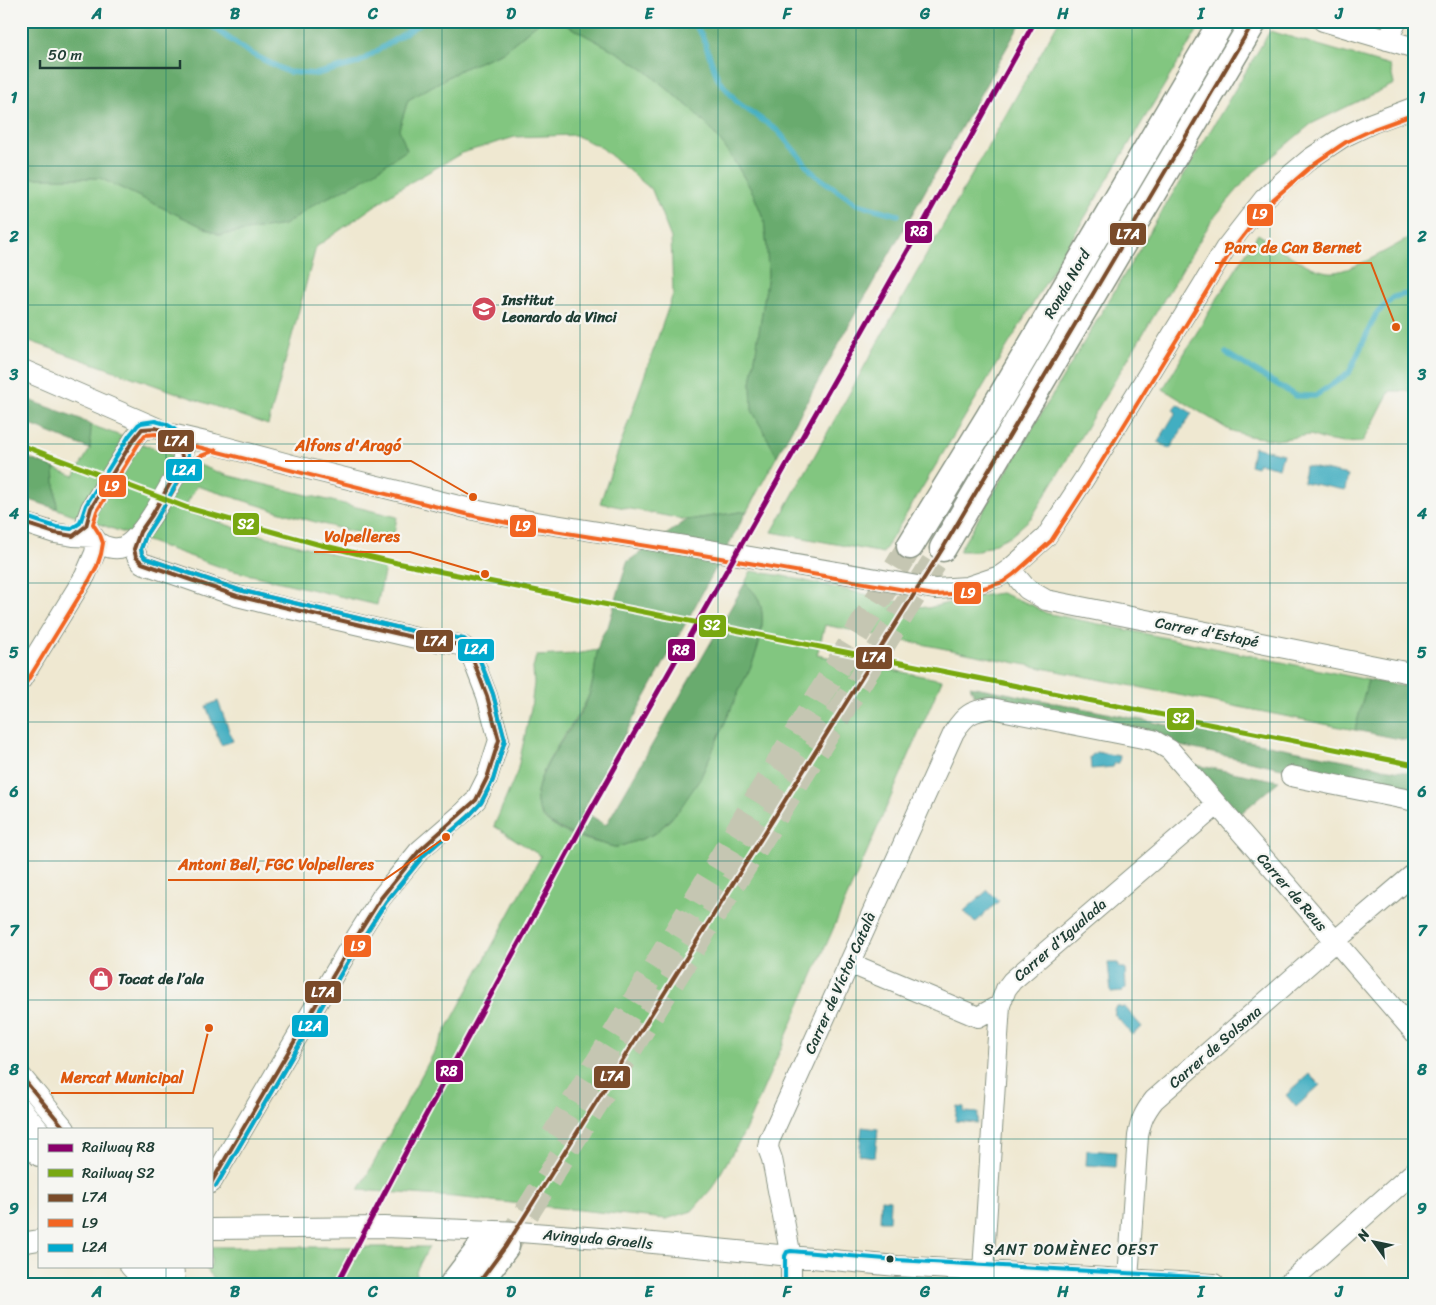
<svg xmlns="http://www.w3.org/2000/svg" width="1436" height="1305" font-family="Sriracha,sans-serif">
<rect width="100%" height="100%" fill="#f6f6f2"/>
<filter id="ink" filterUnits="userSpaceOnUse"><feTurbulence type="fractalNoise" baseFrequency=".02" numOctaves="2"/><feDisplacementMap in="SourceGraphic" scale="10" xChannelSelector="R" yChannelSelector="G"/><feConvolveMatrix kernelMatrix="1 2 1 2 8 2 1 2 1" color-interpolation-filters="sRGB"/></filter>
<filter id="wash" filterUnits="userSpaceOnUse"><feTurbulence type="fractalNoise" baseFrequency=".0096" numOctaves="4" result="noise"/><feDisplacementMap in="SourceGraphic" scale="20" xChannelSelector="R" yChannelSelector="G"/><feGaussianBlur stdDeviation="1.12" result="paint"/><feColorMatrix in="noise" values="0 0 0 0 0 0 0 0 0 0 0 0 0 0 0 0 0 1.4 0 .05"/><feComposite in="paint" operator="in"/></filter>
<g filter="url(#wash)">
<rect width="100%" height="100%" fill="#efe8d1"/>
<!-- green -->
<path fill="#82c680" stroke="#50825a" d="M540,21H559L624,56L646,71L689,107L708,126L725,147L739,169L753,193L764,220L767,248L768,275L751,383L752,410L777,456L747,511L687,520L600,503L673,294L671,238L652,190L602,148L575,135L515,137L462,153L397,190L316,247L268,425L21,338V178H100L220,235L284,225L315,204L399,129L408,100L462,69L503,52Z
M1059,21H1203L883,553L772,532L936,238Z
M1270,31L1390,66L1394,84L1311,124L1249,176L1212,220L1032,517L1012,535L979,551H959Z
M1258,234C1279,247 1303,268 1328,272C1348,275 1395,245 1415,235V393L1411,391V392L1410,391H1390C1380,408 1373,426 1362,442L1344,443L1325,440L1310,435L1276,440L1249,436L1229,430L1163,389L1212,307Z
M91,425L226,475L397,517L393,540C326,528 262,506 197,486L183,510L245,531L385,568L377,605L226,569L57,509L54,468L74,476L90,449Z
M751,571L783,576L928,608L972,597L1001,593L1032,605L1046,613L1368,680L1355,730L825,625L817,655L942,680L744,1133L712,1188L692,1211L666,1219L454,1197L359,1190L541,856L494,826L517,772L531,708L534,683L533,668L536,656L575,654L598,650C594,669 594,688 584,705C569,733 512,795 549,823C567,836 592,841 614,847H618L642,839L656,833L671,819L700,779L742,684C754,664 769,624 759,601C757,594 750,588 745,583Z
M211,1247H429L416,1271L420,1284H218L204,1266H211Z"/>
<!-- forest -->
<path fill="#69ab6e" stroke="#447451" d="M21,21H540L503,52L462,69L408,100L399,129L407,150L361,181L315,204L284,225L220,235L100,178H21Z
M559,21H1022L854,316L777,456L752,410L751,383L768,275L767,248L764,220L753,193L739,169L725,147L708,126L689,107L646,71L624,56Z
M21,397L78,418L91,425L90,449L21,421Z
M21,455L54,468L57,509L21,497Z
M747,511L583,811L606,825L745,583C750,588 757,594 759,601C769,624 754,664 742,684L700,779L679,810L656,833L642,839L618,847H614C546,827 511,819 559,745C568,731 579,717 586,703C588,697 591,691 592,685C597,666 594,642 608,627L627,562L687,520Z
M1368,680L1415,688V742L1355,730Z
M970,686L1415,774V797L1171,744L1155,733L974,695Z
M1184,763L1279,781L1235,818Z"/>
<!-- water -->
<path fill="#42aec1" stroke="#30767a" d="M1177,404L1192,413L1170,449L1158,442L1176,412L1173,410Z
M1254,447L1283,454L1279,468L1259,463L1257,467L1250,465Z
M1305,466L1348,475L1345,490L1303,482Z
M218,701L233,741L221,745L206,706Z
M1096,752L1120,756L1119,763H1115L1113,767L1091,769L1090,757Z
M988,890L999,901L975,923L964,911Z
M1108,963H1118L1120,968H1125L1126,988L1122,992L1111,993Z
M1117,1006L1122,1008L1124,1006L1142,1027L1132,1035L1114,1014L1115,1013L1114,1009Z
M1309,1074L1320,1085L1296,1107L1286,1095Z
M957,1106L964,1107V1112L978,1113L977,1123L955,1121Z
M862,1127L878,1129L875,1157L859,1155Z
M1087,1150L1116,1152L1115,1167L1086,1165Z
M881,1199L890,1200L889,1221H880Z"/>
<g fill="none" stroke-linecap="round" stroke-linejoin="round">
<!-- stream -->
<path stroke="#42aec1" stroke-width="5.5" d="M205,21L248,52L288,72L316,74L358,63L424,21
M692,21L702,35L718,79L738,103L778,131L814,174L857,204L898,215
M1226,353L1296,396H1315L1349,373L1376,314L1394,297L1410,293L1415,295"/>
</g>
</g>
<g filter="url(#ink)">
<g fill="none" stroke-linecap="round" stroke-linejoin="round">
<!-- major-tunnel -->
<path stroke="#c5c6b2" stroke-width="26" stroke-dasharray="26 13" stroke-linecap="butt" d="M554,1136L910,546
M506,1246L943,548"/>
<defs>
<path id="minor" d="M1323,21L1415,48
M1387,40L1397,21
M21,369L157,428
M157,428C171,435 190,446 181,465C171,484 142,539 123,547C116,550 103,547 98,542C93,538 90,531 86,526L87,519L91,508L134,439L142,429Z
M171,434L214,444L292,465L479,511L524,520L698,548L935,589L967,587L1000,576L1010,569L1046,537L1084,479L1225,249L1264,199L1281,183L1311,158L1343,137L1372,123L1415,107
M21,522L55,533L73,536L94,537
M140,532C135,546 131,551 142,563L237,596L265,603L416,638L461,645L470,652L487,696L499,740L487,778L476,800L464,812L419,851L381,898L347,952L211,1183
M1010,569L1027,589L1046,600L1415,674
M21,680L85,576L95,553L97,541
M1291,776L1415,801
M849,963L978,1017L1000,1005
M21,1076L65,1129
M21,1108L39,1130
M21,1135L39,1156
M211,1229L384,1227L520,1232L600,1238L897,1266L1214,1284
M21,1243L39,1240
M130,1266L146,1284
M152,1266L168,1284
M173,1266L175,1284
M983,1271L1000,1005L1006,989L1012,981L1217,805
M1128,1279L1138,1136C1141,1120 1144,1113 1154,1100L1335,941L1415,873
M791,1284V1257L772,1159L768,1148L769,1141L954,732C965,715 971,711 991,708L1153,740L1170,750L1415,1033
M1288,1284L1415,1171"/>
<path id="major" d="M910,546L989,417L1222,21
M943,548L1254,21
M453,1284L482,1246
M478,1284L506,1246"/>
</defs>
<!-- minor casing -->
<use href="#minor" stroke="#879282" stroke-width="22"/>
<!-- major casing -->
<use href="#major" stroke="#879282" stroke-width="29"/>
<!-- minor -->
<use href="#minor" stroke="#fff" stroke-width="20"/>
<!-- major -->
<use href="#major" stroke="#fff" stroke-width="26"/>
<defs>
<path id="bus-1" d="M21,522L55,533L73,536L86,526L91,508L134,439L142,429L156,428L169,433L179,445L183,461L152,515L140,532L134,549L136,557L142,563L237,596L416,638L461,645L470,652L487,696L499,740L487,778L476,800L419,851L381,898L347,952L211,1183
M21,1076L65,1129
M478,1284L506,1246L943,548L1254,21"/>
<path id="bus-2" d="M216,450L198,457L186,469L157,518L146,535L141,549L142,554L145,558L239,590L417,632L464,639L476,650L493,694L505,740L493,780L481,803L468,817L424,855L386,902L352,955L216,1186
M26,683L90,579L97,566L101,554L103,543L100,535L93,524L97,511L139,443L145,435L156,434L170,440L478,517L523,526L697,554L934,595L968,593L1003,582L1014,574L1051,541L1089,482L1230,253L1269,203L1315,163L1346,142L1374,129L1415,114"/>
<path id="bus-3" d="M23,516L56,527L71,529L80,523L86,505L129,436L138,425L141,423L155,421L166,424L173,428L182,437L187,448L189,462L157,518L146,535L141,549L142,554L145,558L239,590L417,632L464,639L476,650L493,694L505,740L493,780L481,803L468,817L424,855L386,902L352,955L216,1186
M785,1284V1256L787,1252L791,1251L897,1260L1214,1278"/>
</defs>
<!-- bus-1 casing -->
<use href="#bus-1" stroke="#f6f6f2" stroke-width="8"/>
<!-- bus-2 casing -->
<use href="#bus-2" stroke="#f6f6f2" stroke-width="8"/>
<!-- bus-3 casing -->
<use href="#bus-3" stroke="#f6f6f2" stroke-width="8"/>
<!-- bus-1 -->
<use href="#bus-1" stroke="#7a4b2a" stroke-width="4"/>
<!-- bus-2 -->
<use href="#bus-2" stroke="#f26522" stroke-width="4"/>
<!-- bus-3 -->
<use href="#bus-3" stroke="#00a9ce" stroke-width="4"/>
<defs>
<path id="rail-1" d="M337,1284L407,1150L588,815L919,231L1035,21"/>
<path id="rail-2" d="M21,445L188,508L317,544L397,563L1415,765"/>
</defs>
<!-- rail-1 casing -->
<use href="#rail-1" stroke="#f6f6f2" stroke-width="9"/>
<!-- rail-2 casing -->
<use href="#rail-2" stroke="#f6f6f2" stroke-width="9"/>
<!-- rail-1 -->
<use href="#rail-1" stroke="#88006a" stroke-width="5"/>
<!-- rail-2 -->
<use href="#rail-2" stroke="#78a811" stroke-width="5"/>
</g>
</g>
<!-- grid -->
<path fill="none" stroke="#0f766e" stroke-width="1" stroke-opacity="0.55" d="M166,21V1129M304,21V1284M442,21V1284M580,21V1284M718,21V1284M856,21V1284M994,21V1284M1132,21V1284M1270,21V1284M21,166H1415M21,305H1415M21,444H1415M21,583H1415M21,722H1415M21,861H1415M21,1000H1415M21,1139H39M211,1139H1415M166,1266V1284"/>
<!-- icons -->
<defs>
<symbol id="school-disc" viewBox="-11 -11 22 22"><circle r="9.5" fill="#d1495b" stroke="#f6f6f2"/><path d="M0-5L7-2L0 1L-7-2ZM-4 1L0 2.5L4 1V4Q0 6-4 4Z" fill="#fff"/></symbol>
<symbol id="shop-disc" viewBox="-11 -11 22 22"><circle r="9.5" fill="#d1495b" stroke="#f6f6f2"/><path d="M-5-2.5h2.3a2.7 3.5 0 0 1 5.4 0H5L5.5 6h-11ZM-1.5-2.5h3a1.5 2.3 0 0 0-3 0Z" fill="#fff"/></symbol>
</defs>
<g fill-rule="evenodd">
<use href="#school-disc" x="470" y="295" width="28" height="28"/>
<use href="#shop-disc" x="87" y="965" width="28" height="28"/>
</g>
<!-- markers -->
<circle fill="#1f3d34" stroke="#f6f6f2" stroke-width="2" cx="890" cy="1259" r="4.5"/>
<g text-anchor="middle" dominant-baseline="central" stroke-width="4.5" stroke-linejoin="round" paint-order="stroke">
<!-- street labels -->
<g font-size="15" fill="#1f3d34" stroke="#f6f6f2">
<text transform="translate(1067 284) rotate(-60)">Ronda Nord</text>
<text transform="translate(1207 632) rotate(11)">Carrer d'Estapé</text>
<text transform="translate(1292 892) rotate(49)">Carrer de Reus</text>
<text transform="translate(1060 940) rotate(-41)">Carrer d'Igualada</text>
<text transform="translate(840 983) rotate(-66)">Carrer de Víctor Català</text>
<text transform="translate(1215 1047) rotate(-41)">Carrer de Solsona</text>
<text transform="translate(598 1239) rotate(5)">Avinguda Graells</text>
</g>
<!-- poi labels -->
<g font-size="15" font-weight="bold" fill="#1f3d34" stroke="#f6f6f2" text-anchor="start">
<text x="502" y="300">Institut<tspan x="502" dy="17">Leonardo da Vinci</tspan></text>
<text x="118" y="979">Tocat de l’ala</text>
</g>
<!-- neighbourhood labels -->
<g font-size="16" letter-spacing="1" fill="#1f3d34" stroke="#f6f6f2">
<text x="1071" y="1249">SANT DOMÈNEC OEST</text>
</g>
</g>
<!-- callouts -->
<path fill="none" stroke="#de580e" stroke-width="2" d="M1396 327L1371 263H1215M473 497L411 461H285M485 574L410 552H314M446 837L384 880H168M209 1028L193 1093H51"/>
<g fill="#de580e" stroke="#f6f6f2" stroke-width="2">
<circle cx="1396" cy="327" r="5"/>
<circle cx="473" cy="497" r="5"/>
<circle cx="485" cy="574" r="5"/>
<circle cx="446" cy="837" r="5"/>
<circle cx="209" cy="1028" r="5"/>
</g>
<g font-size="16" text-anchor="middle" font-weight="bold" fill="#de580e" stroke="#f6f6f2" stroke-width="4.5" stroke-linejoin="round" paint-order="stroke">
<text x="1293" y="253">Parc de Can Bernet</text>
<text x="348" y="451">Alfons d'Aragó</text>
<text x="362" y="542">Volpelleres</text>
<text x="276" y="870">Antoni Bell, FGC Volpelleres</text>
<text x="122" y="1083">Mercat Municipal</text>
</g>
<g stroke="#f6f6f2" stroke-width="2">
<rect x="1246" y="203" width="28" height="24" rx="5" fill="#f26522"/>
<rect x="904" y="220" width="29" height="24" rx="5" fill="#88006a"/>
<rect x="1109" y="222" width="38" height="24" rx="5" fill="#7a4b2a"/>
<rect x="157" y="429" width="38" height="24" rx="5" fill="#7a4b2a"/>
<rect x="165" y="458" width="38" height="24" rx="5" fill="#00a9ce"/>
<rect x="98" y="474" width="29" height="24" rx="5" fill="#f26522"/>
<rect x="232" y="512" width="28" height="24" rx="5" fill="#78a811"/>
<rect x="509" y="514" width="28" height="24" rx="5" fill="#f26522"/>
<rect x="953" y="581" width="29" height="24" rx="5" fill="#f26522"/>
<rect x="698" y="614" width="29" height="24" rx="5" fill="#78a811"/>
<rect x="415" y="629" width="39" height="24" rx="5" fill="#7a4b2a"/>
<rect x="457" y="638" width="38" height="24" rx="5" fill="#00a9ce"/>
<rect x="667" y="638" width="29" height="24" rx="5" fill="#88006a"/>
<rect x="855" y="646" width="38" height="24" rx="5" fill="#7a4b2a"/>
<rect x="1166" y="707" width="29" height="24" rx="5" fill="#78a811"/>
<rect x="343" y="934" width="29" height="24" rx="5" fill="#f26522"/>
<rect x="304" y="980" width="38" height="24" rx="5" fill="#7a4b2a"/>
<rect x="291" y="1014" width="38" height="24" rx="5" fill="#00a9ce"/>
<rect x="435" y="1059" width="29" height="24" rx="5" fill="#88006a"/>
<rect x="593" y="1065" width="38" height="24" rx="5" fill="#7a4b2a"/>
</g>
<g font-size="14" text-anchor="middle" font-weight="bold" fill="#fff">
<text x="1260" y="219">L9</text>
<text x="919" y="236">R8</text>
<text x="1128" y="239">L7A</text>
<text x="176" y="446">L7A</text>
<text x="184" y="475">L2A</text>
<text x="112" y="491">L9</text>
<text x="246" y="529">S2</text>
<text x="523" y="531">L9</text>
<text x="968" y="598">L9</text>
<text x="712" y="630">S2</text>
<text x="435" y="646">L7A</text>
<text x="476" y="654">L2A</text>
<text x="681" y="655">R8</text>
<text x="874" y="662">L7A</text>
<text x="1181" y="723">S2</text>
<text x="358" y="951">L9</text>
<text x="323" y="997">L7A</text>
<text x="310" y="1031">L2A</text>
<text x="449" y="1076">R8</text>
<text x="612" y="1081">L7A</text>
</g>
<!-- margin -->
<rect width="1436" height="1305" fill="none" stroke="#f6f6f2" stroke-width="55"/>
<!-- legend -->
<rect x="38" y="1128" width="175" height="140" fill="#f6f6f2" stroke="#a0aca6"/>
<rect x="48" y="1144" width="25" height="8" fill="#88006a" stroke="#a0aca6"/>
<text x="82" y="1152" font-size="15" fill="#1f3d34">Railway R8</text>
<rect x="48" y="1169" width="25" height="8" fill="#78a811" stroke="#a0aca6"/>
<text x="82" y="1178" font-size="15" fill="#1f3d34">Railway S2</text>
<rect x="48" y="1194" width="25" height="8" fill="#7a4b2a" stroke="#a0aca6"/>
<text x="82" y="1202" font-size="15" fill="#1f3d34">L7A</text>
<rect x="48" y="1219" width="25" height="8" fill="#f26522" stroke="#a0aca6"/>
<text x="82" y="1228" font-size="15" fill="#1f3d34">L9</text>
<rect x="48" y="1244" width="25" height="8" fill="#00a9ce" stroke="#a0aca6"/>
<text x="82" y="1252" font-size="15" fill="#1f3d34">L2A</text>
<!-- north arrow -->
<g transform="translate(1374 1242) rotate(303)" stroke="#f6f6f2" stroke-width="4" paint-order="stroke">
<path d="M0-4L9 19L0 12L-9 19Z" fill="#1f3d34"/>
<text y="-8" font-size="14" font-weight="bold" text-anchor="middle" fill="#1f3d34">N</text>
</g>
<!-- scale -->
<path d="M40 60v8h140v-8" fill="none" stroke="#1f3d34" stroke-width="2.5"/>
<text x="48" y="60" font-size="15" fill="#1f3d34" stroke="#f6f6f2" stroke-width="4" paint-order="stroke">50 m</text>
<rect x="28" y="28" width="1380" height="1250" fill="none" stroke="#0f766e" stroke-width="2"/>
<g font-size="16" text-anchor="middle" font-weight="bold" fill="#0f766e">
<text x="97" y="19">A</text>
<text x="235" y="19">B</text>
<text x="373" y="19">C</text>
<text x="511" y="19">D</text>
<text x="649" y="19">E</text>
<text x="787" y="19">F</text>
<text x="925" y="19">G</text>
<text x="1063" y="19">H</text>
<text x="1201" y="19">I</text>
<text x="1339" y="19">J</text>
<text x="14" y="103">1</text>
<text x="1422" y="103">1</text>
<text x="14" y="242">2</text>
<text x="1422" y="242">2</text>
<text x="14" y="380">3</text>
<text x="1422" y="380">3</text>
<text x="14" y="519">4</text>
<text x="1422" y="519">4</text>
<text x="14" y="658">5</text>
<text x="1422" y="658">5</text>
<text x="14" y="797">6</text>
<text x="1422" y="797">6</text>
<text x="14" y="936">7</text>
<text x="1422" y="936">7</text>
<text x="14" y="1075">8</text>
<text x="1422" y="1075">8</text>
<text x="14" y="1214">9</text>
<text x="1422" y="1214">9</text>
<text x="97" y="1297">A</text>
<text x="235" y="1297">B</text>
<text x="373" y="1297">C</text>
<text x="511" y="1297">D</text>
<text x="649" y="1297">E</text>
<text x="787" y="1297">F</text>
<text x="925" y="1297">G</text>
<text x="1063" y="1297">H</text>
<text x="1201" y="1297">I</text>
<text x="1339" y="1297">J</text>
</g>
</svg>
